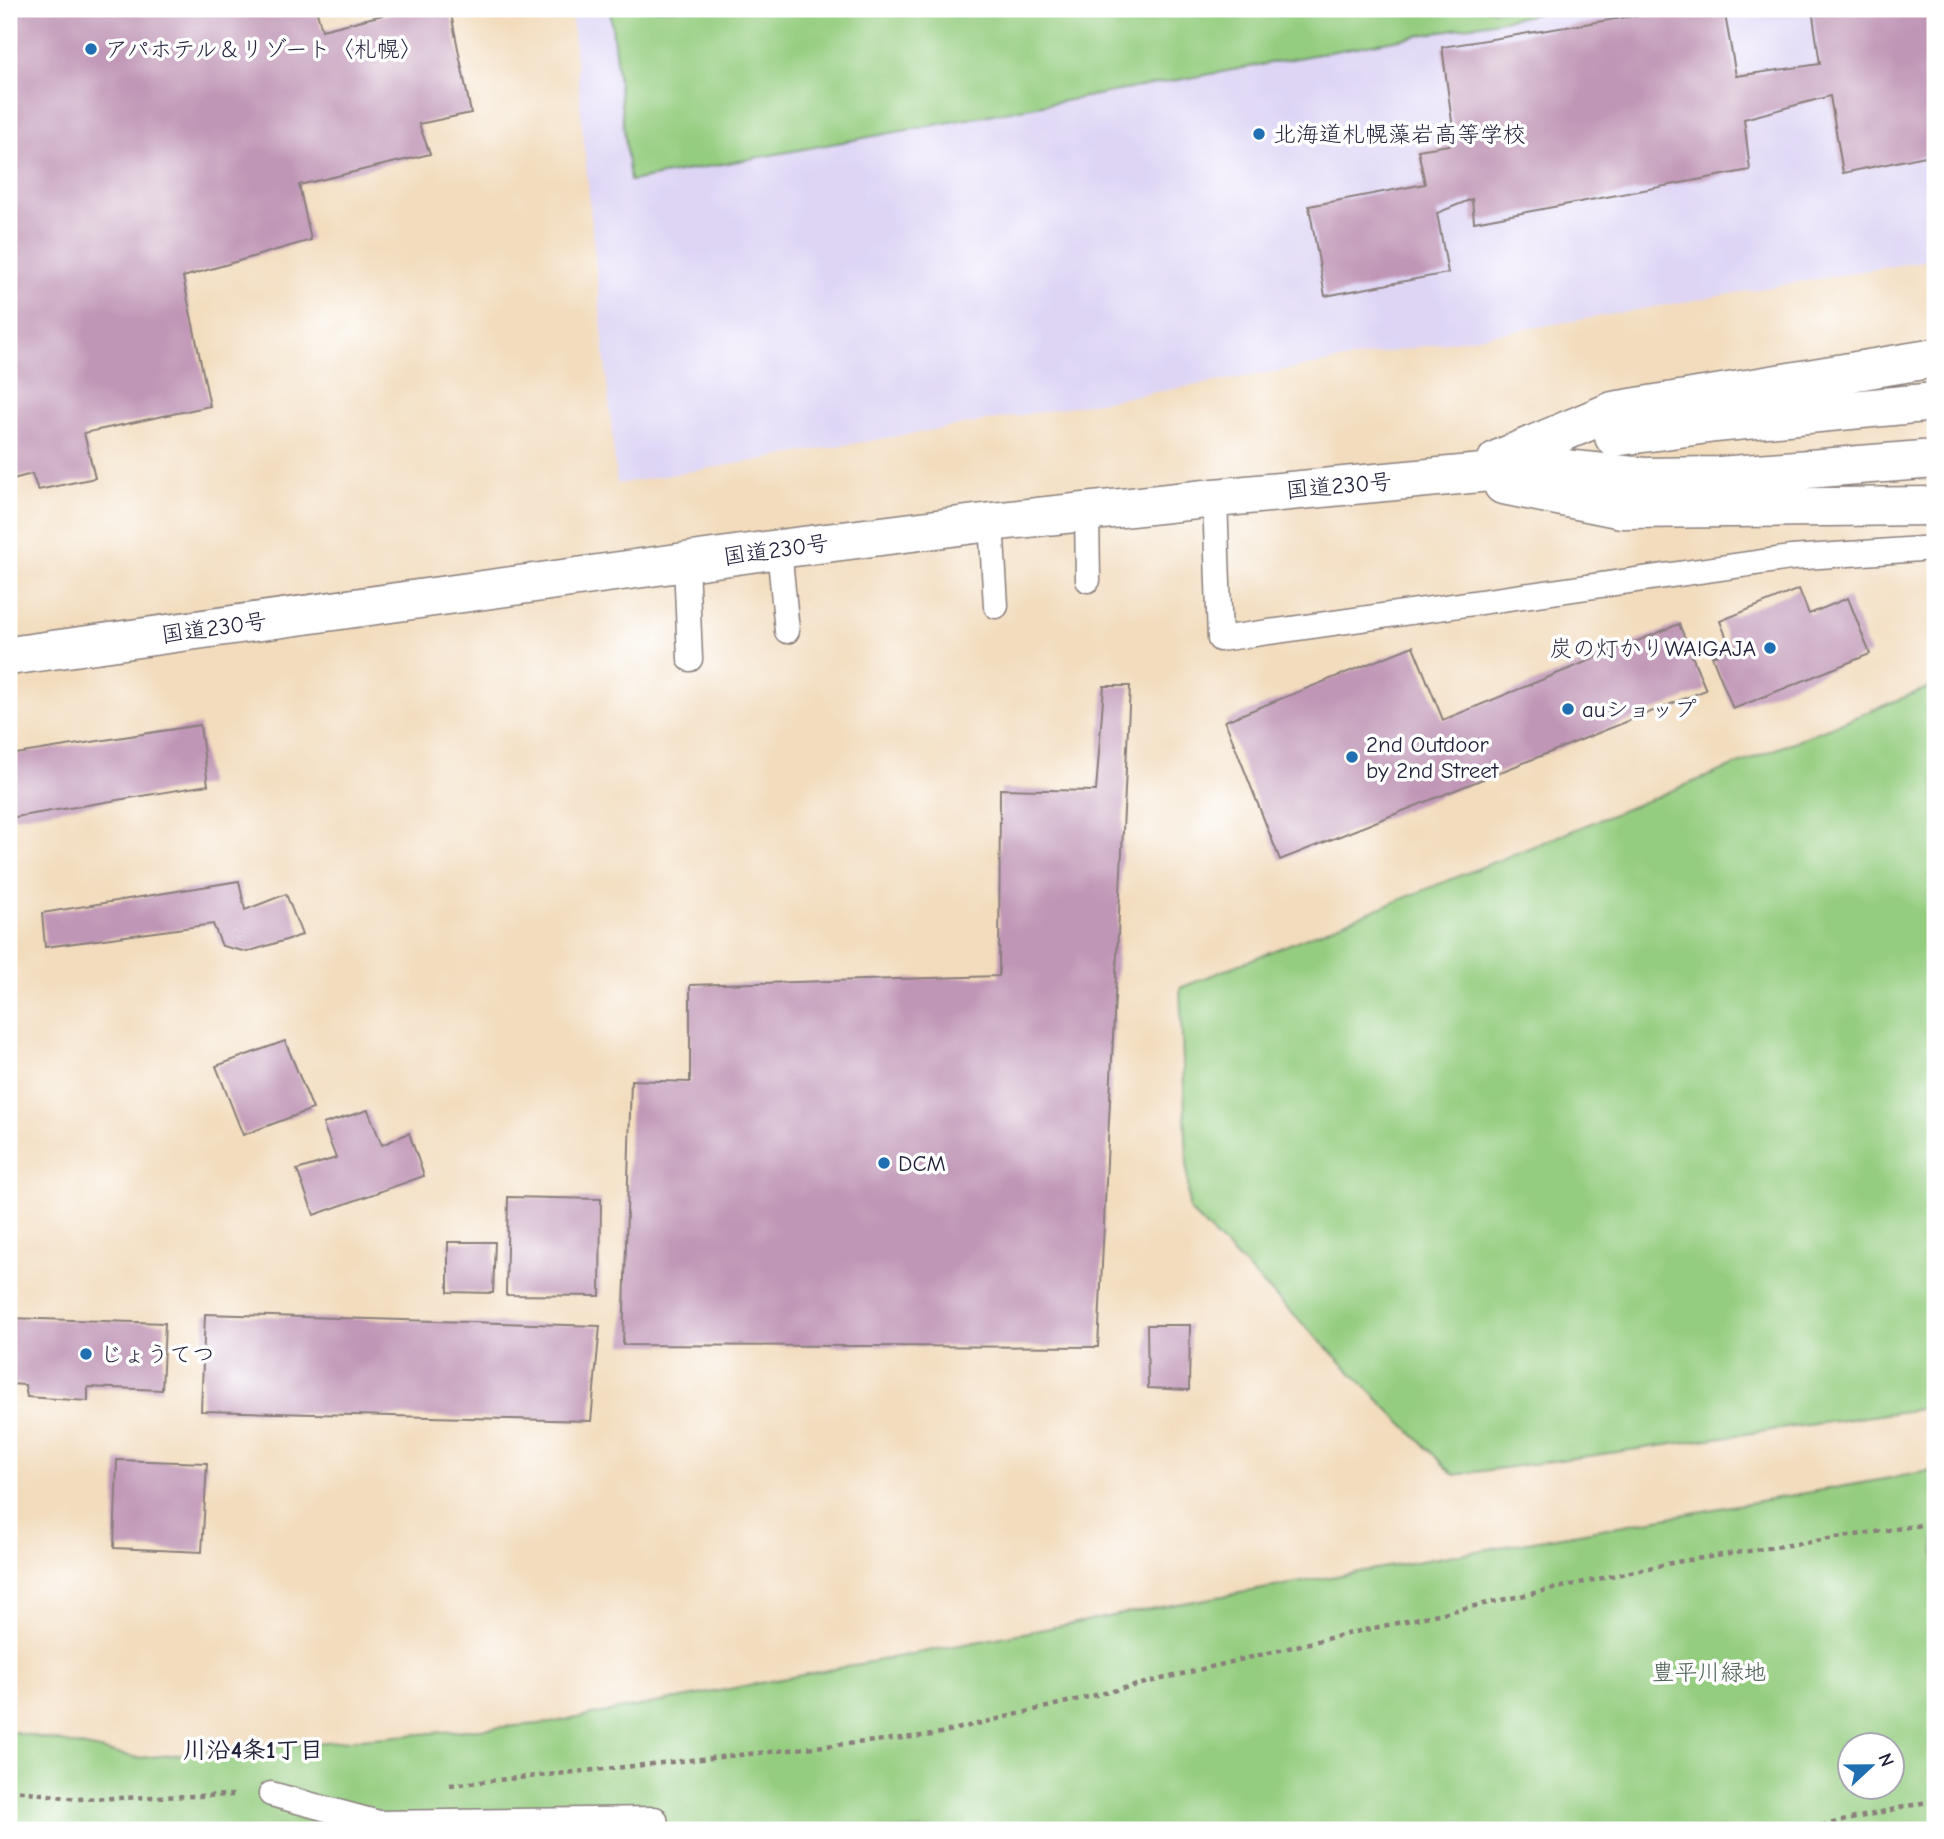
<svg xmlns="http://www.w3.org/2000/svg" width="1944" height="1839" font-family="'Comic Neue','Klee One',sans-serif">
<rect width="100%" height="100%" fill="#fff"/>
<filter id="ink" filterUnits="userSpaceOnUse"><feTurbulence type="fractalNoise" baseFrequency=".0143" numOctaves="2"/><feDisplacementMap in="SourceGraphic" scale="14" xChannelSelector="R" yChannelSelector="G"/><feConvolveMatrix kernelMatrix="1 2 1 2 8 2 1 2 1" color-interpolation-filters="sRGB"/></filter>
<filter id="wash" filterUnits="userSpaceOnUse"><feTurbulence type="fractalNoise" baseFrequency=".00686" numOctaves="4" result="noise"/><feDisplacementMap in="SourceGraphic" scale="28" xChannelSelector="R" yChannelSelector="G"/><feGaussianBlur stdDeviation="1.57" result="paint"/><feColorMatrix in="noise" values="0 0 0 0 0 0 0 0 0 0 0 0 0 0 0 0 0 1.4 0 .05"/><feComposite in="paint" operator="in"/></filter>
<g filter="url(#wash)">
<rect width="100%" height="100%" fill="#f2dcbd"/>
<!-- built -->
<path fill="#ded5f5" d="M571,9H1935V259L617,484Z"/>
<!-- green -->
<path fill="#95cd80" stroke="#5c785e" stroke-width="2" fill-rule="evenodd" d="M610,9H1563L630,181Z
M1935,685V1407L1454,1475L1189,1210L1180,988Z
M1935,1470V1830H9V1731L138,1758L550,1723L1144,1610ZM1850,1744H1892V1786H1850Z"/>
<g id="blocks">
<!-- building -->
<path fill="#c096b6" d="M9,9H316L322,30L407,9H450L471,113L419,124L430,154L299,185L311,240L183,277L210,406L84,433L95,478L38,490L32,474L9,480Z
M1678,9H1724L1736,76L1820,64L1812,9H1935V154L1843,173L1830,96L1744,119L1750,170L1474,222L1472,199L1437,213L1448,273L1325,296L1309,206L1425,184L1418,150L1455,144L1442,47Z
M1799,589L1809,614L1848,598L1870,654L1733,709L1712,656L1731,649L1720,621Z
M1679,624L1706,690L1280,860L1225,721L1413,646L1443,720Z
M1104,686H1130L1098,1347L623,1345L631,1080L690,1082V985L999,976L1000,789L1096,791Z
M200,725L208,785L9,818V755Z
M239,881L245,910L286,894L302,935L247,952L222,946L213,924L45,947L42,913Z
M285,1041L313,1109L243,1135L216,1066Z
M368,1110L382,1145L409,1133L424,1176L314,1215L297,1170L336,1158L323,1124Z
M508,1197L601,1199L600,1296L506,1295Z
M448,1242H495L493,1293L448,1292Z
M205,1314L600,1326L591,1421L201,1411Z
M9,1318L165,1323L162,1390L88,1387V1401L27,1397L25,1385L9,1384Z
M1147,1325H1190L1189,1390L1148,1388Z
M117,1460L207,1463L202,1552L114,1548Z"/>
</g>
</g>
<g filter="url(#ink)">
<use href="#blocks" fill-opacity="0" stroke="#8a7f7c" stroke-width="2"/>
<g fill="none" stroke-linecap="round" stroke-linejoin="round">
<defs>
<path id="service" d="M1215,498L1220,639L1791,558L1935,548
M1087,511L1088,580
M991,522L996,606
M779,549L787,631
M686,563L690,659
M271,1794L379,1823L655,1819L657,1830"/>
<path id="trunk" d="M1614,437L1715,423L1935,402
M1497,460L1613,411L1935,358
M1503,485L1621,509L1935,506
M9,656L779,549L991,522L1215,498L1545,467L1644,477L1719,476L1935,459"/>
</defs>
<!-- service casing -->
<use href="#service" stroke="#8a7f7c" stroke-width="27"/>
<!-- trunk casing -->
<use href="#trunk" stroke="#8a7f7c" stroke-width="41"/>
<!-- path -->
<path stroke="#8a7f7c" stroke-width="4.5" stroke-dasharray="5 5" stroke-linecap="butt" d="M450,1785L932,1735L1342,1635L1676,1562L1935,1523
M9,1789L76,1799L238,1795
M1802,1830L1935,1800"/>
<!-- service -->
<use href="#service" stroke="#fff" stroke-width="24"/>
<!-- trunk -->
<use href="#trunk" stroke="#fff" stroke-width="38"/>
</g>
</g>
<!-- markers -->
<g fill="#1f6fb2" stroke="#fff" stroke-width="2.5">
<circle cx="91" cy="49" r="7"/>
<circle cx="1259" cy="134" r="7"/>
<circle cx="1770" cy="648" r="7"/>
<circle cx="1568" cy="709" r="7"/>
<circle cx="1352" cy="757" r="7"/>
<circle cx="884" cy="1163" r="7"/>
<circle cx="86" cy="1354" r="7"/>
</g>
<g text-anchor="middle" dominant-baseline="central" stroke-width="7" stroke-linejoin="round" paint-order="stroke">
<!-- poi labels -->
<g font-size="23" fill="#22223b" stroke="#fff" text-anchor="start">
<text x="105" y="49">アパホテル＆リゾート〈札幌〉</text>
<text x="1273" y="134">北海道札幌藻岩高等学校</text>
<text x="1756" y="648" text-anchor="end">炭の灯かりWA!GAJA</text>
<text x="1582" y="709">auショップ</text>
<text x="1366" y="744">2nd Outdoor<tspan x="1366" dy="26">by 2nd Street</tspan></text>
<text x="898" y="1163">DCM</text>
<text x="100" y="1354">じょうてつ</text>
</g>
<!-- street labels -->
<g font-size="23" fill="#22223b" stroke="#fff">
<text transform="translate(1339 486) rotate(-5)">国道230号</text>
<text transform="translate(776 550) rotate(-8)">国道230号</text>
<text transform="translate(214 628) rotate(-8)">国道230号</text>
</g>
<!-- park labels -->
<g font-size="23" fill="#4a5e53" stroke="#fff">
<text x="1709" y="1672">豊平川緑地</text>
</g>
<!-- neighbourhood labels -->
<g font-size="24" font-weight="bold" fill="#22223b" stroke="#fff">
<text x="253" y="1750">川沿4条1丁目</text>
</g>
</g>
<!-- margin -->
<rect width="1944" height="1839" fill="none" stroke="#fff" stroke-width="35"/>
<!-- north arrow -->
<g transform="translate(1871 1766) rotate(68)"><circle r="33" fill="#ffffff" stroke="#a7a7b1" stroke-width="2"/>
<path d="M0-5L12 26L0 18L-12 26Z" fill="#1f6fb2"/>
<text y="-10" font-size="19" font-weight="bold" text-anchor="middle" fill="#22223b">N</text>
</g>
</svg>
